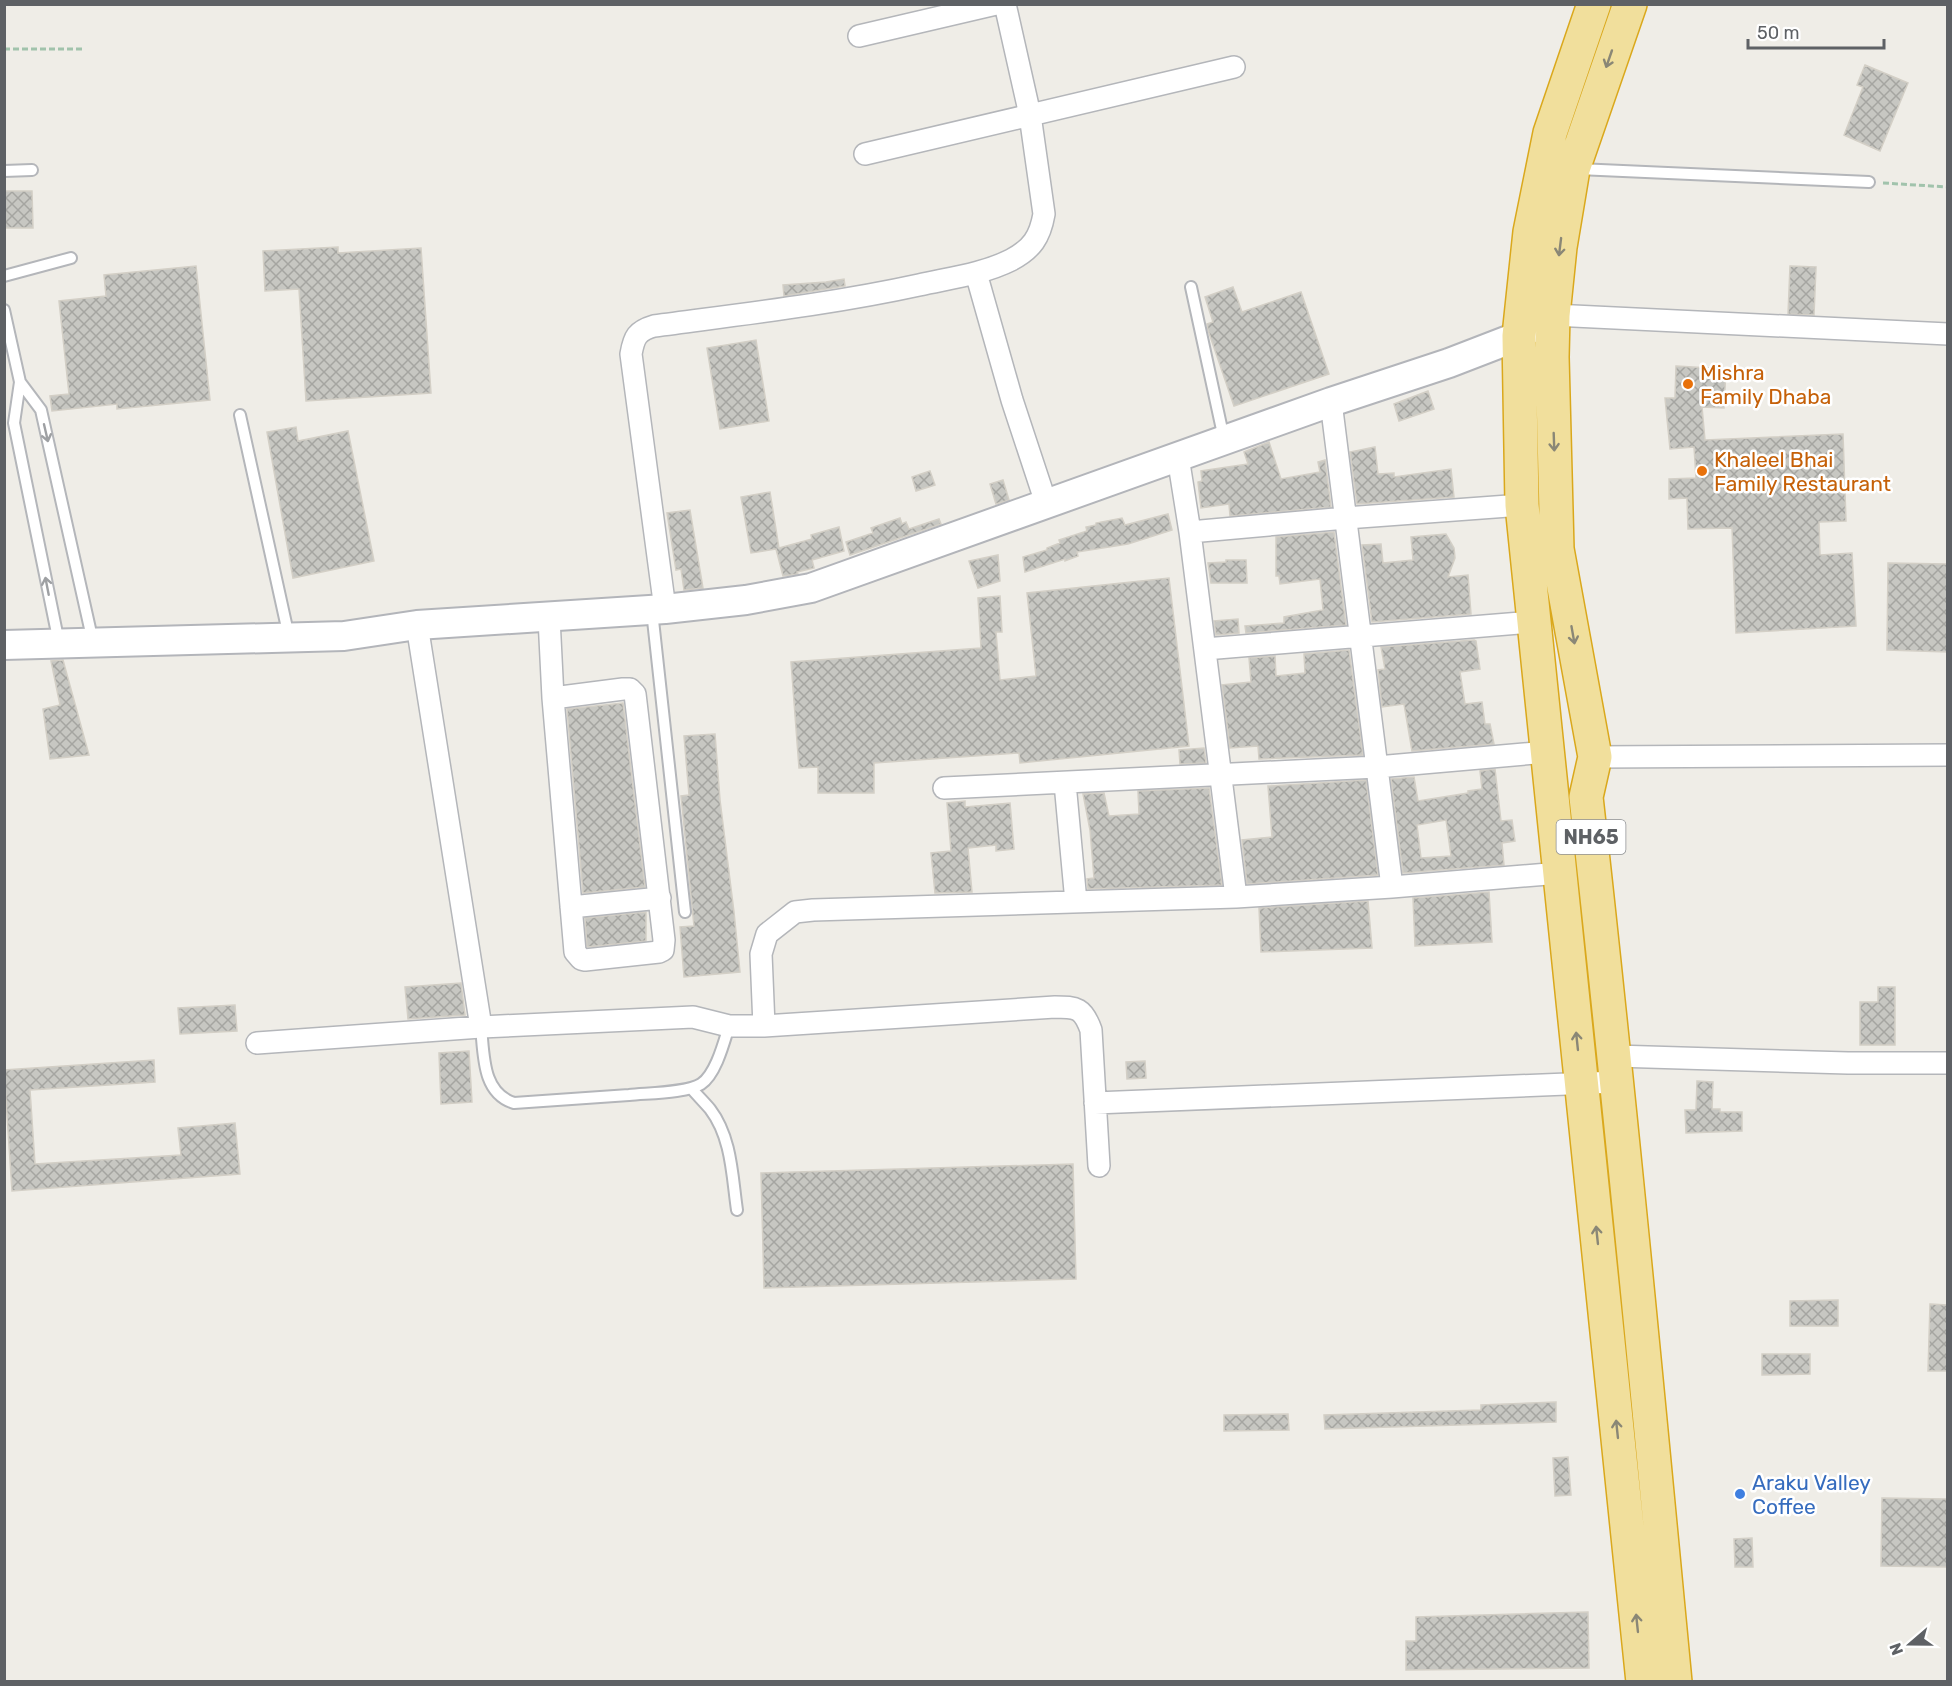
<svg xmlns="http://www.w3.org/2000/svg" width="1952" height="1686" font-family="Rubik,sans-serif">
<defs>
<pattern id="building-cross-hatch" width="8" height="8" patternUnits="userSpaceOnUse" patternTransform="scale(1.5)"><rect width="8" height="8" fill="#c7c7c2"/><path d="M0 0l8 8M0 8l8-8" fill="none" stroke="#a5a5a1"/></pattern>
</defs>
<rect width="100%" height="100%" fill="#efede7"/>
<!-- building -->
<path fill="url(#building-cross-hatch)" stroke="#d3cfc6" stroke-width="1.5" fill-rule="evenodd" d="M1865,65L1908,83L1880,151L1844,135L1863,87L1857,85Z
M4,191H32L33,228H4Z
M338,247V253L421,248L431,393L306,401L299,289L265,291L263,251Z
M196,266L210,400L117,409V404L52,411L50,396L69,394L59,301L106,296L104,275Z
M1790,266L1816,267L1814,315L1788,314Z
M844,279L845,286L784,296L783,285L826,282Z
M1233,287L1242,312L1301,292L1329,374L1234,406L1208,330L1207,324L1213,322L1205,297Z
M756,340L769,421L720,429L707,348Z
M1676,366L1726,369L1724,408L1702,407L1705,440L1843,434L1846,521L1819,522L1820,555L1852,553L1856,626L1736,633L1732,528L1688,529L1687,498L1669,499V479L1696,478L1694,447L1670,449L1665,398H1675Z
M1428,391L1434,409L1399,421L1394,404Z
M296,427L298,441L348,431L374,561L293,578L267,432Z
M1269,442L1281,479L1320,472L1318,462L1325,460L1331,507L1230,516L1229,504L1201,508L1198,482L1202,481L1201,471L1248,464L1244,452Z
M1375,447L1378,474L1394,473V477L1451,469L1454,497L1357,504L1350,452Z
M930,471L935,485L916,491L912,477Z
M1003,480L1009,500L996,504L990,484Z
M770,492L779,548L812,539L811,535L839,527L844,551L812,560L814,568L797,572L798,574L783,576L776,549L751,553L741,497Z
M690,510L703,588L684,590L681,569L676,570L667,513Z
M1168,514L1172,530L1128,544L1077,552L1078,556L1065,561V559L1025,572L1023,557L1047,550V548L1060,543L1059,540L1087,531L1086,527L1096,525V523L1122,518L1125,525Z
M900,518L902,524L906,522L909,529L939,519L941,524L850,555L846,542L873,533L871,528Z
M1334,532L1346,625L1246,633L1245,626L1284,623V617L1323,610L1320,579L1280,584L1279,576H1276V537Z
M1446,534L1454,548L1455,558L1448,577L1468,575L1471,614L1372,622L1362,545L1381,544L1383,563L1413,560L1411,537Z
M998,555L1000,581L978,588L969,561Z
M1226,560H1246L1247,583H1211L1208,563L1226,562Z
M1888,563L1947,564V652L1887,650Z
M1169,578L1189,746L1020,763L1019,753L874,763V793H818V767L799,768L791,662L981,648L978,598L1000,596L1002,632H996L1000,680L1036,676L1027,593Z
M1238,619L1239,633L1216,635L1214,621Z
M1474,640L1476,641L1480,669L1460,672L1465,704L1482,702L1485,724H1490L1494,744L1412,751L1404,704L1382,707L1378,670L1385,669L1381,647Z
M1349,650L1363,755L1259,759L1258,746L1230,748L1222,685L1251,682L1249,658L1275,656L1276,676L1305,673L1304,654Z
M63,660L89,755L50,759L43,709L60,705L51,661Z
M623,703L645,887L583,893L567,709Z
M715,734L720,800L734,912L740,972L684,977L680,927L694,926L681,796L689,795L684,736Z
M1204,748L1206,763L1180,764L1179,750Z
M1495,769L1501,821L1512,820L1515,841L1502,843L1504,865L1403,873L1391,779L1414,777L1418,801L1468,793V791L1482,789L1480,771ZM1446,820L1451,856L1421,858L1417,825Z
M1366,780L1378,875L1247,884L1242,840L1272,837L1268,786Z
M1209,788L1222,885L1088,889L1087,879L1094,878L1090,830L1083,794L1104,793L1109,816L1139,814L1138,791Z
M965,801V807L1010,803L1014,849L996,851V845L968,848L972,892L935,893L931,853L951,851L947,803Z
M1489,892L1492,942L1415,946L1413,898Z
M1368,901L1372,948L1261,952L1259,908Z
M646,912V941L587,947L585,918Z
M461,983L465,1015L408,1019L405,987Z
M1878,987H1895V1045H1860V1002H1878Z
M235,1005L237,1031L180,1034L178,1008Z
M469,1051L472,1102L441,1104L439,1053Z
M154,1060L155,1082L30,1090L35,1164L181,1155L178,1128L235,1123L240,1174L12,1191L4,1070Z
M1145,1061L1146,1078L1127,1079L1126,1062Z
M1697,1081L1713,1082L1712,1109H1720V1112H1742V1131L1686,1133L1685,1110H1696Z
M1073,1164L1076,1279L764,1288L761,1173Z
M1838,1300V1326H1790V1301Z
M1930,1304L1947,1305V1371H1928Z
M1762,1354H1810V1374L1762,1375Z
M1556,1402V1422L1325,1429L1324,1415L1481,1410V1405Z
M1288,1414L1289,1430L1224,1431V1415Z
M1568,1457L1571,1495L1555,1496L1553,1458Z
M1882,1498L1947,1499V1567L1881,1566Z
M1752,1538L1753,1567H1735L1734,1539Z
M1588,1612L1589,1668L1406,1670V1641H1416V1617Z"/>
<g fill="none" stroke-linecap="round" stroke-linejoin="round">
<defs>
<path id="lane" d="M1578,169L1869,182
M4,171L32,170
M4,276L71,258
M1191,287L1224,439
M4,310L20,382L14,423L59,643
M20,382L41,410L93,642
M240,415L289,637
M652,611L685,912
M481,1027C484,1055 482,1093 514,1103C552,1100 591,1098 629,1095C647,1093 687,1093 701,1084C716,1074 724,1042 729,1026
M691,1088C697,1095 704,1102 710,1109C732,1138 732,1176 737,1210"/>
<path id="street" d="M859,36L996,4
M865,154L1234,67
M976,273L1012,400L1046,503
M1553,315L1948,334
M1331,402L1392,887
M1178,457L1190,532L1236,897
M1190,532L1346,518L1522,505
M665,609L631,354C634,337 637,331 654,326C743,314 832,304 919,285C950,278 983,274 1011,260C1032,249 1040,237 1044,214L1030,115L1005,4
M549,618L553,698L575,952L581,959L585,960L659,952L663,950L664,940L635,694L630,689H623L553,698
M417,625L481,1027
M1205,649L1533,622
M1595,757L1948,755
M1065,783L1076,902
M944,788L1377,767L1547,752
M571,907L660,898
M764,1026L761,954L767,934L795,912L813,910L1236,897L1392,887L1560,873
M257,1043L481,1027L693,1017L729,1026H764L1055,1007C1077,1007 1083,1008 1091,1030L1099,1166
M1615,1056L1848,1063H1948
M1095,1103L1616,1082"/>
<path id="secondary" d="M4,645L344,636L417,625L665,609L746,600L811,588L1331,402L1449,363L1519,336L1536,325"/>
<path id="highway" d="M1594,4L1550,133L1530,232L1519,336L1522,505L1643,1682
M1630,4L1573,169L1560,247L1553,315L1552,357L1557,549L1595,757L1586,797C1619,1092 1647,1387 1675,1682"/>
</defs>
<!-- lane casing -->
<use href="#lane" stroke="#b4b6ba" stroke-width="14"/>
<!-- street casing -->
<use href="#street" stroke="#b4b6ba" stroke-width="24"/>
<!-- secondary casing -->
<use href="#secondary" stroke="#b3b5ba" stroke-width="32"/>
<!-- highway casing -->
<use href="#highway" stroke="#daa81c" stroke-width="36"/>
<!-- path -->
<path stroke="#a1c3ac" stroke-width="3" stroke-dasharray="6 3" stroke-linecap="butt" d="M4,49H82
M1883,183L1948,187"/>
<!-- lane -->
<use href="#lane" stroke="#fff" stroke-width="10"/>
<!-- street -->
<use href="#street" stroke="#fff" stroke-width="21"/>
<!-- secondary -->
<use href="#secondary" stroke="#fff" stroke-width="28"/>
<!-- highway -->
<use href="#highway" stroke="#f1df9c" stroke-width="33"/>
</g>
<!-- one-way arrows -->
<defs><path id="oneway-shaft" d="M-6 0H5M1.5-3L5.5 0L1.5 3" fill="none" stroke-width="1.6" stroke-linecap="round" stroke-linejoin="round" transform="scale(1.5)"/></defs>
<g stroke="#8a8776">
<use href="#oneway-shaft" transform="translate(1609 59) rotate(109)"/>
<use href="#oneway-shaft" transform="translate(1560 247) rotate(97)"/>
<use href="#oneway-shaft" transform="translate(1554 442) rotate(88)"/>
<use href="#oneway-shaft" transform="translate(1573 635) rotate(80)"/>
<use href="#oneway-shaft" transform="translate(1577 1041) rotate(-96)"/>
<use href="#oneway-shaft" transform="translate(1597 1235) rotate(-96)"/>
<use href="#oneway-shaft" transform="translate(1617 1429) rotate(-96)"/>
<use href="#oneway-shaft" transform="translate(1637 1623) rotate(-96)"/>
</g>
<g stroke="#9ea0a3">
<use href="#oneway-shaft" transform="translate(46 433) rotate(77)"/>
<use href="#oneway-shaft" transform="translate(47 586) rotate(-101)"/>
</g>
<!-- markers -->
<g fill="#e8710a" stroke="#fff" stroke-width="2">
<circle cx="1688" cy="384" r="6"/>
<circle cx="1702" cy="471" r="6"/>
</g>
<circle fill="#3f7fe0" stroke="#fff" stroke-width="2" cx="1740" cy="1494" r="6"/>
<g text-anchor="middle" dominant-baseline="central" stroke-width="5" stroke-linejoin="round" paint-order="stroke">
<!-- shield labels -->
<rect fill="#fff" stroke="#8e9093" stroke-width="1.5" x="1556.5" y="820" width="69" height="34" rx="4.5"/>
<g font-size="20" font-weight="bold" fill="#5e6165">
<text x="1591" y="837">NH65</text>
</g>
<!-- food labels -->
<g font-size="21" fill="#c56008" stroke="#fff" text-anchor="start">
<text x="1700" y="372">Mishra<tspan x="1700" dy="24">Family Dhaba</tspan></text>
<text x="1714" y="459">Khaleel Bhai<tspan x="1714" dy="24">Family Restaurant</tspan></text>
</g>
<!-- shop labels -->
<g font-size="21" fill="#366cbe" stroke="#fff" text-anchor="start">
<text x="1752" y="1482">Araku Valley<tspan x="1752" dy="24">Coffee</tspan></text>
</g>
</g>
<!-- border -->
<rect width="1952" height="1686" fill="none" stroke="#5e6165" stroke-width="12"/>
<!-- north arrow -->
<g transform="translate(1910 1644) rotate(250)" stroke="#ffffff" stroke-width="4.5" paint-order="stroke">
<path d="M0-4.5L10 22L0 15L-10 22Z" fill="#5e6165"/>
<text y="-9" font-size="16" font-weight="bold" text-anchor="middle" fill="#5e6165">N</text>
</g>
<!-- scale -->
<path d="M1748 39v9h136v-9" fill="none" stroke="#5e6165" stroke-width="3"/>
<text x="1757" y="39" font-size="18" fill="#5e6165" stroke="#ffffff" stroke-width="4.5" paint-order="stroke">50 m</text>
</svg>
